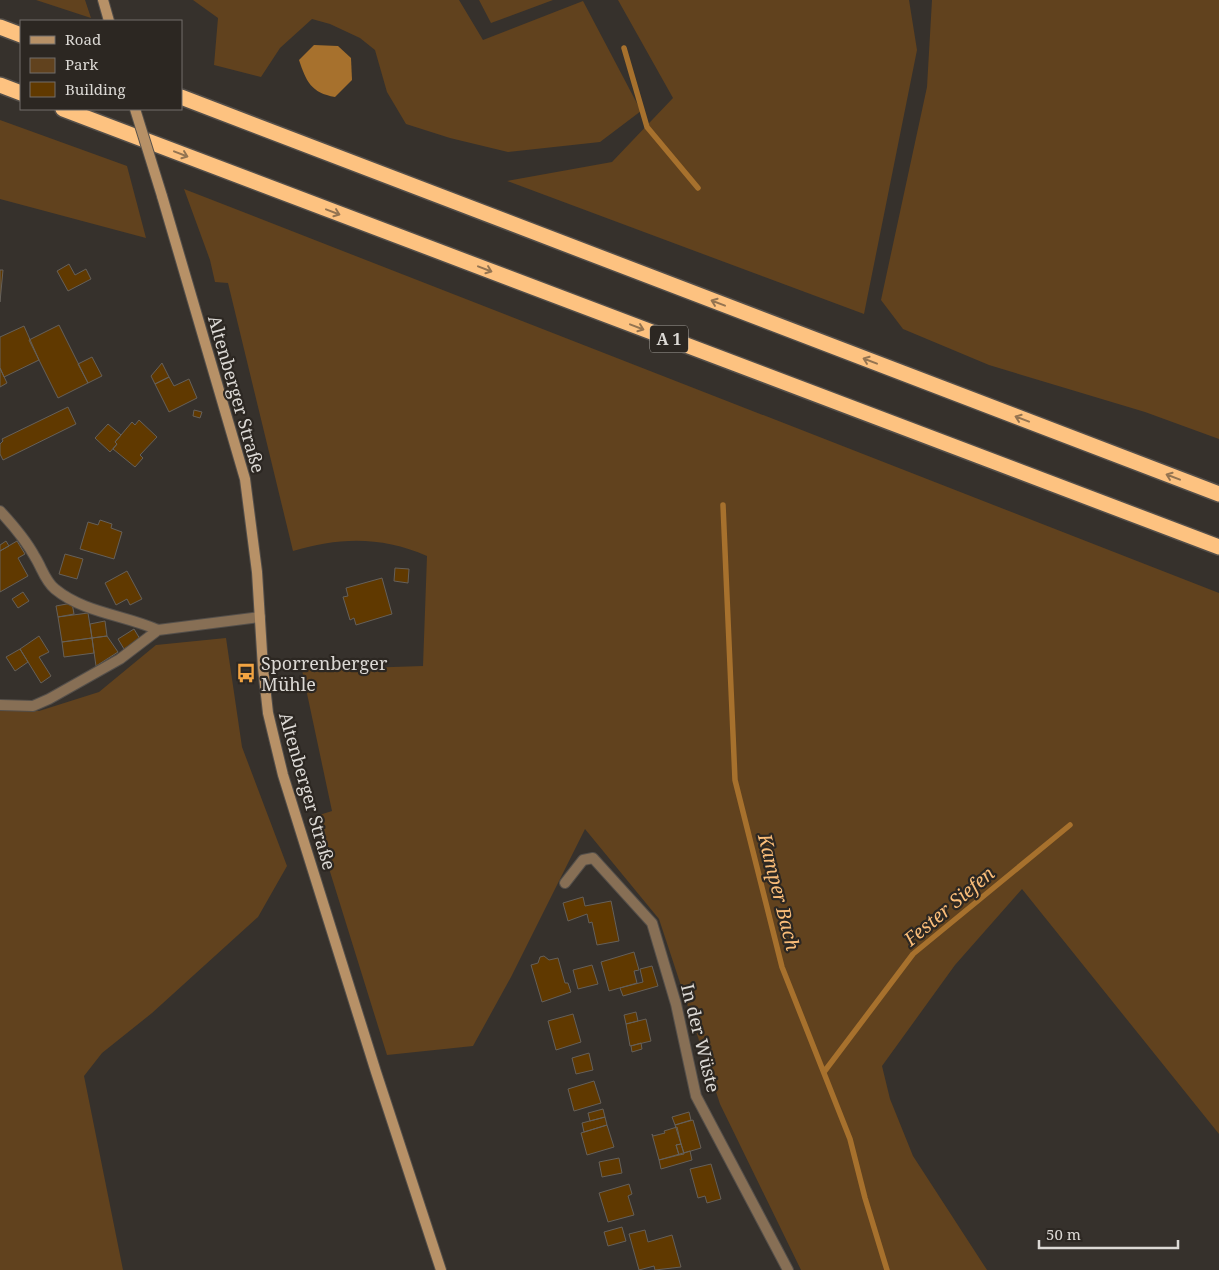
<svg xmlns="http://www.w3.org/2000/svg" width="1219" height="1270" font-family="'Noto Serif',serif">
<rect width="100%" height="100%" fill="#36312c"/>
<!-- green -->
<path fill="#61421e" d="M36,0H85L91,18Z
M193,0H459L483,40L583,1L641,111L600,142L508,152L450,138L406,124L387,92L375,50L360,38L330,24L312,19L280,48L261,77L214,65L218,18Z
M479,0H553L491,23Z
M618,0H909L917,50L864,314L507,181L612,162L673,98Z
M932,0H1219V439L1145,412L989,365L903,329L881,300L927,87Z
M0,120L127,166L146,238L0,199Z
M184,189L1219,593V1134L1022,889L955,965L882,1066L890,1099L913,1156L987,1270H801L720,1104L659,919L585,829L511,977L473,1046L387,1055L313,817L332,811L302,670L423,666L427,556C382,536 339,537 293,551L228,283L215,282L210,260Z
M226,638L242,747L287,866L258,917L152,1013L102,1053L84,1076L123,1270H0V708L39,711L99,692L156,645Z"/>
<!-- water -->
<path fill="#a7712d" d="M314,45L338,46L351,58L352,80L335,97C311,93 306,81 299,60Z"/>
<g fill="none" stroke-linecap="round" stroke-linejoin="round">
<!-- stream -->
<path stroke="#a7712d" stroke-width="5.5" d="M624,48L647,127L698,188
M723,505L735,780L782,967L850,1139L865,1198L887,1270
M824,1072L913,954L1070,825"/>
</g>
<!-- building -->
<path fill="#603900" stroke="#65605a" d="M69,264L75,275L86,269L91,279L68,291L57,271Z
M0,270H3L0,302Z
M59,325L88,383L58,398L29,340Z
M24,326L39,360L4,377L0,368V337Z
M92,357L102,376L88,383L78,364Z
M162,363L169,377L155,384L151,376Z
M0,368L7,383L0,387Z
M169,377L174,386L189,379L197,398L169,412L155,384Z
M68,407L76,424L3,460L0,454V444L3,441L2,439Z
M194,410L202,412L200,418L193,416Z
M139,420L157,437L140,455L143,458L135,467L113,449L117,444L115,442L121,435L132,422L135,425Z
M108,424L121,435L115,442L117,444L110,452L95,438Z
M100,520L112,524L111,528L122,532L114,559L80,549L88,522L98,525Z
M6,541L9,546L0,551V545Z
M17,541L25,554L18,558L28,576L0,592V551Z
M65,554L83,559L77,579L59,574Z
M395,568L409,569L408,583L394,581Z
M127,571L142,599L130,605L127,599L116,605L105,583Z
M382,578L392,614L356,625L354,618L350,620L343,597L348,596L346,588Z
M23,592L29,601L18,608L12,599Z
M72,603L74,614L58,617L56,606Z
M88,613L92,638L62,642L58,617Z
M105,621L107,636L92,638L90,624Z
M134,629L140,639L124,649L118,639Z
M39,636L49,652L39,657L51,676L41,683L20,649Z
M107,636L118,652L96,666L92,638Z
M92,638L94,653L64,657L62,642Z
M20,649L28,662L15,671L6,657Z
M583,897L585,906L611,901L619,941L597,945L592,922L589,923L587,914L568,921L563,903Z
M634,952L639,970L634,971L637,983L609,991L601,962Z
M544,956L549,960L558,958L565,983H568L571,992L542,1002L531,965L538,963L540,957Z
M592,965L598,984L578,989L573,970Z
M652,966L658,986L623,996L620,988L643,982L640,969Z
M636,1012L638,1021L626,1024L624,1015Z
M573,1014L581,1042L556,1050L548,1021Z
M646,1019L651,1041L630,1046L626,1024Z
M641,1043L642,1049L632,1052L631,1046Z
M589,1053L593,1070L576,1074L572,1058Z
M594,1081L601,1103L574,1111L568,1089Z
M603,1109L605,1117L590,1121L588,1113Z
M689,1112L691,1120L675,1125L672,1117Z
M605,1117L607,1125L584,1132L582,1123Z
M693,1120L701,1148L684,1153L675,1125Z
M607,1125L614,1147L587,1155L581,1133Z
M677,1127L681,1144L676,1145L679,1155L659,1160L652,1134L653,1136L665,1133L664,1131Z
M681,1144L684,1154L679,1155L676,1145Z
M690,1151L692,1160L661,1169L659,1160Z
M619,1158L622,1173L602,1177L599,1162Z
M711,1164L721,1199L707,1203L705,1196L698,1198L690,1169Z
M629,1184L632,1194L628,1196L634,1215L608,1222L599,1193Z
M622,1227L626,1241L608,1246L604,1232Z
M645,1230L648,1242L672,1235L681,1267L655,1270L654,1266L639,1270L629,1234Z"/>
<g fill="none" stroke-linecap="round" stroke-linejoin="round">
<defs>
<path id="street" d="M0,511C13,525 26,540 35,557C42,568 45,581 55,589C84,613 125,615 158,630
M0,705L33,706L49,699L120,659L158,630L260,617
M565,883L583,860L593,858L652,923L676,1004L696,1096L788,1270"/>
<path id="secondary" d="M103,0L109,21
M162,196L245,479L257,572L263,668L268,713L283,775L376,1072L441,1270"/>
<path id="highway" d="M0,27L21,35
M0,85L21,93
M181,97L1219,494
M63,109L1219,547"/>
</defs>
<!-- street casing -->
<use href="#street" stroke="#544f4a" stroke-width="12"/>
<!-- secondary casing -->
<use href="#secondary" stroke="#544f4a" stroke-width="12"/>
<!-- highway casing -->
<use href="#highway" stroke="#544f4a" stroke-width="18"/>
<!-- street -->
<use href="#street" stroke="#876f55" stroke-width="10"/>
<!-- secondary -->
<use href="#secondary" stroke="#b79167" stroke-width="10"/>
<!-- highway -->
<use href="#highway" stroke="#fdc280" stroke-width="15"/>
<defs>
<path id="secondary-bridge" d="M135,109L162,196"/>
</defs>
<!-- secondary-bridge casing -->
<use href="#secondary-bridge" stroke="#544f4a" stroke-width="12" stroke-linecap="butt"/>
<!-- secondary-bridge -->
<use href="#secondary-bridge" stroke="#b79167" stroke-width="10"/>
</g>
<!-- one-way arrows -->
<defs><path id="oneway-shaft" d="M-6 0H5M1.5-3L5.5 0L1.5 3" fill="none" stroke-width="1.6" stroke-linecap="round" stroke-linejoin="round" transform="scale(1.25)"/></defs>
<g stroke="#947451">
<use href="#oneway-shaft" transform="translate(181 154) rotate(21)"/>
<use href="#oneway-shaft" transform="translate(333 212) rotate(21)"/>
<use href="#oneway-shaft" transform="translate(485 269) rotate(21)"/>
<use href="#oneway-shaft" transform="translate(718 303) rotate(-159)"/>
<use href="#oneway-shaft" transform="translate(637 327) rotate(21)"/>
<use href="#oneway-shaft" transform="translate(870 361) rotate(-159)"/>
<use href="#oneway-shaft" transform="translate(1022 419) rotate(-159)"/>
<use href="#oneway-shaft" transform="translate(1173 477) rotate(-159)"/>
</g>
<!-- icons -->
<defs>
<symbol id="bus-bare" viewBox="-9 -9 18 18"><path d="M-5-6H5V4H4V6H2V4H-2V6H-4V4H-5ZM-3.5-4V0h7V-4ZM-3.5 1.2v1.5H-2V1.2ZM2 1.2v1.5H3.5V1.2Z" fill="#f3a442" stroke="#2c2722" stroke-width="2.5" paint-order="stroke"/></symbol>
</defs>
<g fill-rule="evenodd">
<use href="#bus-bare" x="232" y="659" width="28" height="28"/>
</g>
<g text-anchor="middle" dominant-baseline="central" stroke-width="4.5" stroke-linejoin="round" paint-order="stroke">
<!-- shield labels -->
<rect fill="#2c2722" stroke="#a7a49f" stroke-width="1" x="650" y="325.5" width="38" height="27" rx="4"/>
<g font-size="16" font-weight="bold" fill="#dcd9d5">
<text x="669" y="339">A 1</text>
</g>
<!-- street labels -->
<g font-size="18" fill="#dcd9d5" stroke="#2c2722">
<text transform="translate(237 394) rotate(74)">Altenberger Straße</text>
<text transform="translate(308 791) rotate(74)">Altenberger Straße</text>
<text transform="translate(701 1038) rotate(76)">In der Wüste</text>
</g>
<!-- poi labels -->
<g font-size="18" fill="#dcd9d5" stroke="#2c2722" text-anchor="start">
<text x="261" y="663">Sporrenberger<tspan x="261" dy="21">Mühle</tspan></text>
</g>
<!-- water labels -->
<g font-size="19" font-style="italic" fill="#fabd79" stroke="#2c2722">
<text transform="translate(779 892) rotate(76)">Kamper Bach</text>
<text transform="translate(949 906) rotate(-40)">Fester Siefen</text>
</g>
</g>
<!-- legend -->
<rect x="20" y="20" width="162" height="90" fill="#2c2722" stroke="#726e6a"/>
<rect x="30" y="36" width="25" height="8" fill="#b79167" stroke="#726e6a"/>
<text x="65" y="45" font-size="15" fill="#dcd9d5">Road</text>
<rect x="30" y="58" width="25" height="15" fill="#61421e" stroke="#726e6a"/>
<text x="65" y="70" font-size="15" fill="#dcd9d5">Park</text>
<rect x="30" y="82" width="25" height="15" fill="#603900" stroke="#726e6a"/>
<text x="65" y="95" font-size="15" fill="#dcd9d5">Building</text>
<!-- scale -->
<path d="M1039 1240v8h139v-8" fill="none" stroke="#dcd9d5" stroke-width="2.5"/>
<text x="1046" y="1240" font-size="15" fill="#dcd9d5" stroke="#2c2722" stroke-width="4" paint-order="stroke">50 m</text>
</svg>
